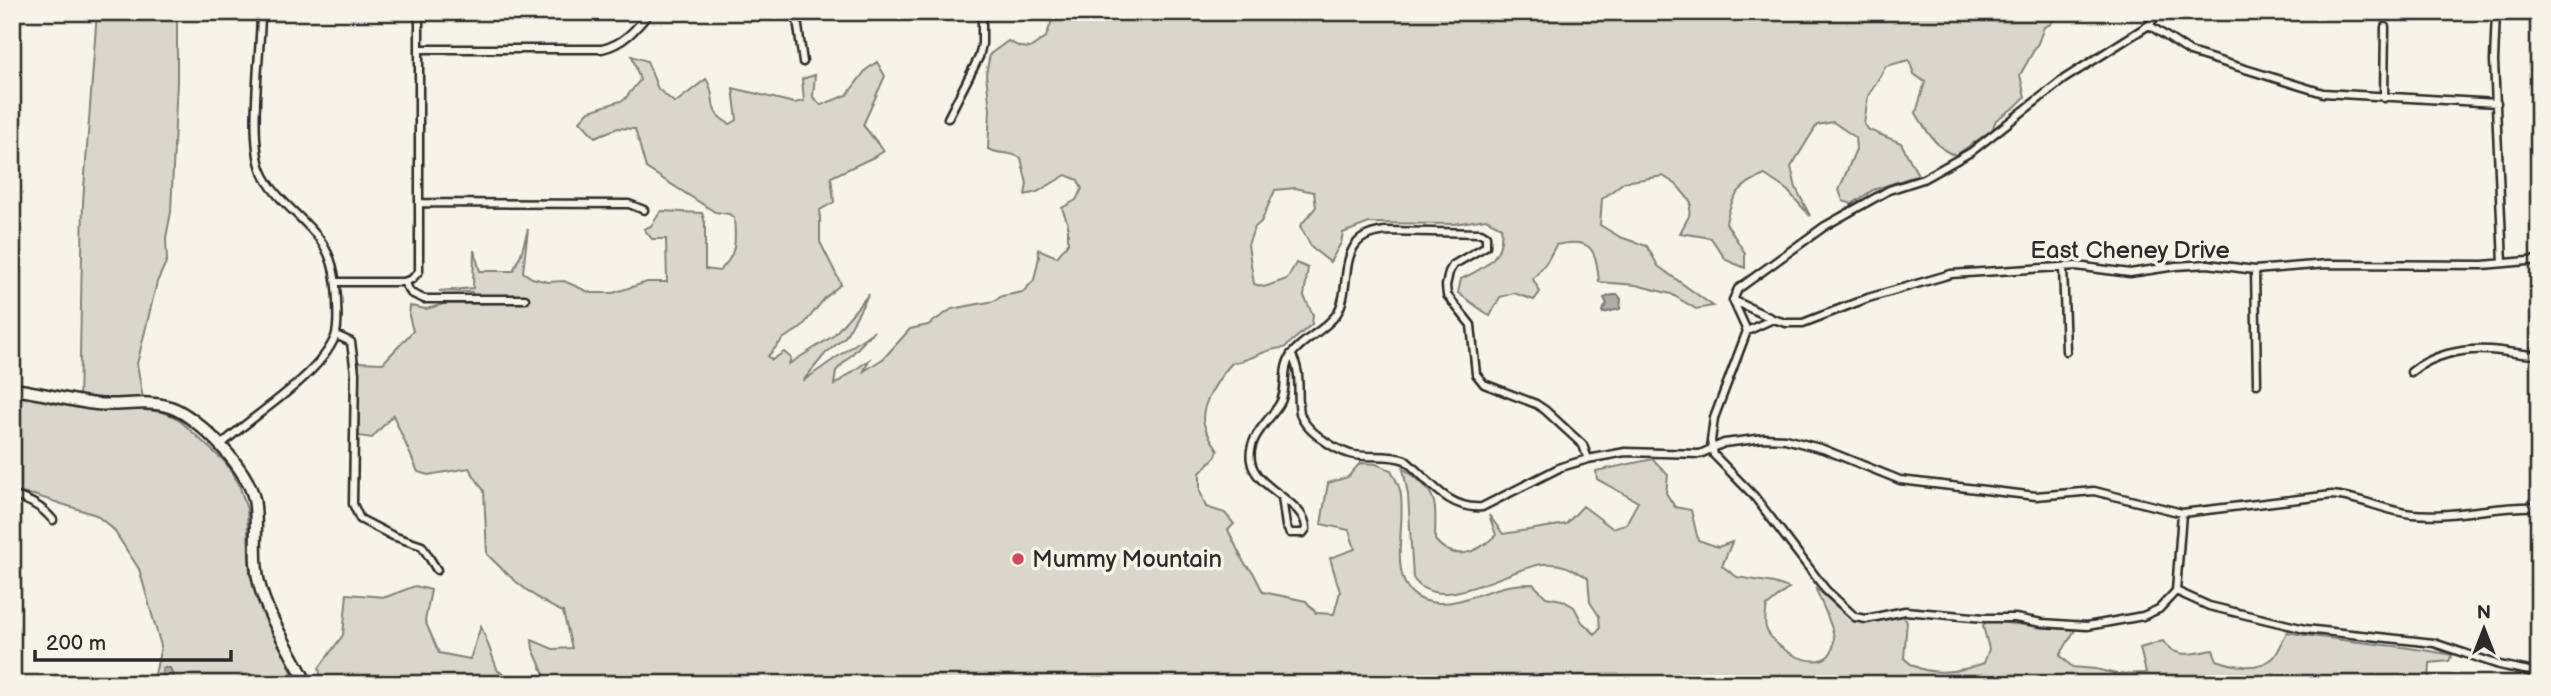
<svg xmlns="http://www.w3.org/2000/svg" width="2551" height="696" font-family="'Balsamiq Sans',sans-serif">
<rect width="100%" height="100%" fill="#f7f3e8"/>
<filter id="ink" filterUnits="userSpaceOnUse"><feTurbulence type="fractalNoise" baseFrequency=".0143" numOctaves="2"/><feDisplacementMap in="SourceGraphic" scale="14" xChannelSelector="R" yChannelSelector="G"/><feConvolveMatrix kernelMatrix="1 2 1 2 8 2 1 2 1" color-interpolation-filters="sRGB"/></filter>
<g filter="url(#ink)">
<!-- green -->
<path fill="#dad6cc" stroke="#82807c" stroke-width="2" d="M97,12H177V81L171,212L166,238L167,260L157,282L137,364L145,410L163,412L177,418L225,462L239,484L247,510L250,575L297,684H153L161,646L139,569L113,529L96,515L34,495L12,492V397L32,398L79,407L83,202Z
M1055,12H2056L2051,24L2044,27L2038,43L2020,75L2025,97L2015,107L1996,120L1992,130L1956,155C1939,153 1924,127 1916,113L1925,82L1914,74L1909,60L1886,66L1868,96L1864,124L1869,130L1901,143L1918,175L1873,190L1852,204L1843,201L1839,190L1856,149L1855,137L1833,122L1817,125L1791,167L1796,188L1810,216L1787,190L1765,175C1740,184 1731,196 1726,223L1745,253V268L1726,260L1711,238L1680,233L1689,216L1691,202L1677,185L1663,176L1624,182L1602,199L1600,225L1620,237L1647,246L1658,266L1713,306L1696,309L1671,294L1636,285L1599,282C1596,249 1592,237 1556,245L1548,260L1533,279L1540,292L1534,300L1514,293L1500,297L1490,316L1458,293L1461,279C1485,268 1505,257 1501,227L1486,219L1454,224L1369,223L1343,233L1341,243L1330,262L1312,248L1300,226L1316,207L1314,192L1295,188L1275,190L1261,222L1254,228L1248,245L1254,284L1264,287L1287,279L1296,263L1308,268L1304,296L1313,315L1312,324L1284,348C1265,348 1251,361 1232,363C1221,375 1198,407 1204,424C1206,433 1213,442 1218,450L1216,456L1200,473V491L1206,507L1225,513L1234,524L1228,530L1244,563L1253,572L1263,592L1306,601L1316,613L1334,614L1340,592L1330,558L1355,549L1349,530L1321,524L1328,483L1348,477L1360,463L1376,464L1391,470C1394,476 1398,483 1400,490C1409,525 1378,599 1438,603C1458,604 1477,594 1496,589C1508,585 1521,584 1533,584L1546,597L1562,600L1574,607L1582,622L1595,634L1600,628L1599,616L1590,602L1588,578C1573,569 1561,562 1543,564C1508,568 1438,617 1413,578L1408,495L1403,468C1438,494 1436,497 1435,540C1454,563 1477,553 1496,535L1489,515L1503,534L1566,524L1583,506L1612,528L1626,524L1638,502L1597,479L1596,471L1653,459L1668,475L1666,493L1675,507L1691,510L1698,540L1718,547L1732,542L1722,566L1737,577L1774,583L1789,588L1767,606C1766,612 1764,622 1766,628C1774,653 1834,681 1834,639C1835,630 1819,598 1815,587L1854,622H1874L1903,616L1907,621L1904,658C1923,679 1960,672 1984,663L1989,649L1983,626L1986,621L2075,630L2060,655L2072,667L2096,669L2116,674L2146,673L2140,648L2163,641C2175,660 2194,653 2213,650L2217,660C2233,666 2258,671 2273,658C2279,652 2283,640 2287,632C2342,642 2397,644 2452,655L2449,661L2430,663L2429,684H543L547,681L533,649L532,640L553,649L572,648L563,612C534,599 508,576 487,554L484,491L469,468L428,475L418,472L393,415L372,438L359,436V362L383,363L413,331L409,316L410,306L426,309L444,304L525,303V296L472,295V292L439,291L473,288L474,250L480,271H513L521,254L528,229L523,272L532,278L548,282L564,281L591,293H613L647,282H667L666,239H652L644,229L651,226L661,211L702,213L705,223V269L719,271C737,256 736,240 734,218L729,214L715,212L646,168L635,129L618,128L595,137L580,121L589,111L624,100L640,80L632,56L647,61L658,89L675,103L706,79C719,98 704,111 730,124L737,120L733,88L794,103L804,101L802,79L815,75L813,97L821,105L847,95L866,70L877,62L885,76L863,125L884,151L876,156L831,177L834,202L820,210V242L841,284L825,298L801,328L784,338L768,356L772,360L784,352L791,358L789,364L833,336L869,294L845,337L825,354L803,381L874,331L836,371L834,385L869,360L864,371L884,358L910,329L928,325L952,309L994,301L1002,296L1023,292L1034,280L1039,257L1038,249L1057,257L1068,243V224L1062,208L1076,200L1082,189L1078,180L1066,175L1037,192L1025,195L1027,184L1021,158C1009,151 999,155 988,149L990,110L986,74L990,54L1008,41L1020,47L1030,48L1046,37Z
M415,586L431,590L425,621L439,653L470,659L481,626L498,671L523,684H442L439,680L423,676L419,684H322L319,668L343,635L347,594L386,597Z"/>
<!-- water -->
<path fill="#afaca4" stroke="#7a7874" stroke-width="2" d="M1612,295H1618L1621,299L1620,309L1603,313L1602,311L1607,304L1604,298Z
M163,668H170L176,684H152L162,675Z"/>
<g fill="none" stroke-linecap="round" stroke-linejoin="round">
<defs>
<path id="street" d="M796,12L803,62
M2496,12L2494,61L2503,263
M2149,25L2190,52L2323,93L2497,103
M419,49H602C624,44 636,29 650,12
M2384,98L2385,27
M12,111V156
M948,118L979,57L982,44V12
M420,203L629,204L644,210
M2063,267L2066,351
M2255,270L2257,384
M336,282H404L412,279L419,271V12
M404,282L411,293L424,299H525
M1733,300L1773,319L1786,323H1803L1868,298L1951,274L2076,266L2130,273L2176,266L2208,264L2255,270L2327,264L2483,265L2539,260
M1733,300L1747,331L1714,418L1711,441L1714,455L1754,496L1826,590L1855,617L1866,619L1905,611L1984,618H2015L2042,623L2087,626L2143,616L2159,609L2176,591
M1733,300L1738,289L1825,226L1889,190L1923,179L1971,152L2064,79L2149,25L2159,12
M1747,331L1773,319
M336,335L351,342L355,373L353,504L360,519L393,536L422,546L437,570
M1291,354C1303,374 1296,392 1300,413C1304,430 1334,449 1350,454C1368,459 1387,453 1405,460C1429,480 1448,510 1482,507L1561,467L1588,459L1625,452L1700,454L1724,443L1764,438L1785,439L1823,449L1900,480L2036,496L2094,491L2182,513L2332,495C2360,497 2385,511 2412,514C2455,518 2496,505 2539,507
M2411,372C2432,355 2462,348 2489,350C2506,351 2522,355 2539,355
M220,446C252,415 318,378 335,337C339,326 337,312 337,300C336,280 334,262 323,244C306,218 274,200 262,171C248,137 261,52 261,12
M12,496C30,499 42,507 53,520
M1282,497L1286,526L1290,533H1303L1306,529C1307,502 1255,489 1251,461C1247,438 1268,422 1279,405C1289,390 1280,369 1292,354C1303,339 1324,331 1336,315C1350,295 1341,263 1356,244C1363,235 1374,233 1385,231L1481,233L1486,236V246L1453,265L1449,272L1446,286L1447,295L1471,325L1476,374L1484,384L1536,404L1545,410L1583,445L1588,459
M2176,591L2209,606L2305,629L2434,643L2499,665L2539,673
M2176,591L2182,513
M12,656L14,659L12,669"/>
<path id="secondary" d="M12,389C41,392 68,401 96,404C120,407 147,399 170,407C198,416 248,469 254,499C259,527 252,555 259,583C267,617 292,653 307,684"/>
</defs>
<!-- street casing -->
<use href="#street" stroke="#2b2b2b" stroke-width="11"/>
<!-- secondary casing -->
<use href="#secondary" stroke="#2b2b2b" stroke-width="15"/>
<!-- street -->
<use href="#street" stroke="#f7f3e8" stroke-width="6"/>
<!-- secondary -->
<use href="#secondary" stroke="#f7f3e8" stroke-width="10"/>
</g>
</g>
<!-- markers -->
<circle fill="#d1495b" stroke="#f7f3e8" stroke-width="2.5" cx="1018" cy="559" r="7"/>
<g text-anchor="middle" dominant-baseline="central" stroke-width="7" stroke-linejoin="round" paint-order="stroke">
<!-- street labels -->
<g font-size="24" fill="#2b2b2b" stroke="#f7f3e8">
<text x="2130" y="250">East Cheney Drive</text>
</g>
<!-- poi labels -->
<g font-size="24" fill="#2b2b2b" stroke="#f7f3e8" text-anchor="start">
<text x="1032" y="559">Mummy Mountain</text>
</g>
</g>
<!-- margin -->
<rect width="2551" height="696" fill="none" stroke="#f7f3e8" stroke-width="42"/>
<rect x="21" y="21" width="2509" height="654" fill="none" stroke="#2b2b2b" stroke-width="2.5" filter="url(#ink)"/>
<!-- north arrow -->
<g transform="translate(2484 629)" stroke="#f7f3e8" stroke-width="5" paint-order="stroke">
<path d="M0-5L12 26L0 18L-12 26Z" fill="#2b2b2b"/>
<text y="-10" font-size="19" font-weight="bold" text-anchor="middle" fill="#2b2b2b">N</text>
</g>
<!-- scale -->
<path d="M35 650v10h196v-10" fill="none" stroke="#2b2b2b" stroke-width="3.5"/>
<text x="46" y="650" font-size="21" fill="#2b2b2b" stroke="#f7f3e8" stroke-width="5" paint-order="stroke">200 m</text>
</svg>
